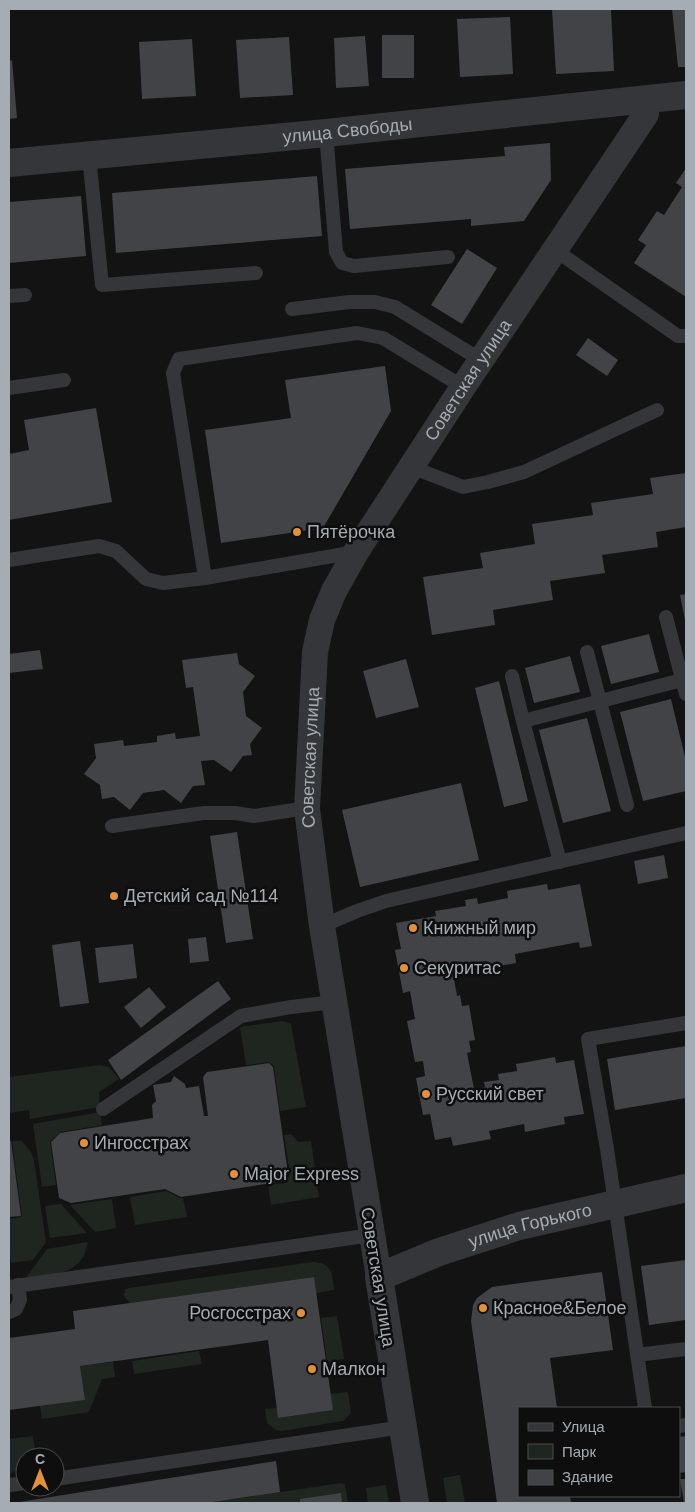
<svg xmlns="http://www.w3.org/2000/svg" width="695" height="1512" font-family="Helvetica,sans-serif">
<rect width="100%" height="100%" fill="#131314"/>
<!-- green -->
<path fill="#1f261f" d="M283,1021L291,1024L306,1107L280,1111L274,1066L269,1062L246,1065L240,1027Z
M100,1065L109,1067L119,1079L99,1092L100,1107L30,1119L29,1110L9,1113V1077Z
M100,1112L102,1125L61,1132L50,1141L56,1185L42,1187L33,1124Z
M291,1134L298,1142L311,1141L319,1197L271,1205L268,1185L285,1183L290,1174L284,1135Z
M12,1141H22L31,1152L34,1161L46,1242L33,1260L11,1263L9,1245V1219L22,1217Z
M166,1191L180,1198H183L187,1217L135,1225L130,1197Z
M112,1199L116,1228L95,1232L70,1205Z
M61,1204L87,1233L50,1238L45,1206Z
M88,1242C86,1247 85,1253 83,1257C72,1276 44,1276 25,1279L47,1249Z
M313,1262C333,1263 332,1274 334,1290L316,1293L314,1277L130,1303L124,1296L125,1290L129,1288Z
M337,1316L344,1359L327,1362L321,1318Z
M199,1351L202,1364L134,1374L132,1361Z
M113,1362L115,1377L102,1379L89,1412L42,1419L40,1406L85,1400L80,1366Z
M348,1392L351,1413L343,1421L282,1431L276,1430L267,1423L265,1409L277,1408L279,1418L332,1410L330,1394Z
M33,1436L36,1456L25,1457V1464L9,1475V1439Z
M460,1475L465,1503H447L443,1478Z
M341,1483L345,1484L348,1503H207Z
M386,1485L389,1503H368L366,1488Z"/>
<!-- building -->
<path fill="#424347" d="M552,9H611L614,71L556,74Z
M672,9H686V67H678Z
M510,17L513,74L460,77L457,19Z
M382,35H414V78H382Z
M365,36L369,86L336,88L334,38Z
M289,37L293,95L240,98L236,40Z
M192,39L196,96L142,99L139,42Z
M12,60L17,118L9,119V61Z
M550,143L551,180L524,221L471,226V219L350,229L345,169L505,156L504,147Z
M686,168V297L634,263L646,245L638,240L657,211L664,215L682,187L676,183Z
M317,176L322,236L116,253L112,193Z
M81,196L86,256L9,263V202Z
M467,249L497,268L462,324L431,305Z
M588,338L618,360L607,376L576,355Z
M385,366L391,411L323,528L221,543L205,430L291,418L285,380Z
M96,408L112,502L9,520V454L29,450L24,420Z
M686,473V527L656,532L658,547L602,555L605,573L550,581L553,600L493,610L495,625L432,635L423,577L483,568L480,553L535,544L532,524L593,515L591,503L653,494L650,478Z
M686,594V620H685L680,595Z
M649,634L659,672L611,684L601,646Z
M40,650L43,669L9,673V654Z
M237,653L239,664L255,676L243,692L246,716L262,728L250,744L252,755L243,756L231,772L214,760L201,761L205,785L193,786L181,803L164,790L143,793L130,810L114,797L102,799L100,785L84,774L96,758L94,744L123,740L124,746L157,742V736L175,733L176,739L200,736L193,687L186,688L182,660Z
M570,656L580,692L534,703L525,668Z
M406,659L419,707L376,718L363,671Z
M499,681L528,801L504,807L475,688Z
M671,699L686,761V791L643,801L620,712Z
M587,718L611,811L563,823L539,730Z
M461,783L479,860L360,887L342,810Z
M237,832L253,939L226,943L210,836Z
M664,855L668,878L638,884L634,861Z
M547,884L548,890L580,884L592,946L580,948L579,942L515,954L516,963L487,968L486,961L452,967L457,996L460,995L462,1006L469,1005L475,1040L469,1041L471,1052L467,1053L474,1089L485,1087L484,1082L499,1080L498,1074L517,1071L516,1064L555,1057L556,1063L574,1060L584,1114L564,1117L565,1124L525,1132L524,1124L489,1131L491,1139L453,1146L451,1137L435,1140L430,1114L423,1115L416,1078L425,1076L423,1061L415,1062L407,1021L415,1019L410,991L403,993L395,950L401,949L396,923L436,916L435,911L466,906L465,900L477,898L478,904L508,898L507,891Z
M206,937L209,961L190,963L188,939Z
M80,941L89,1003L60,1007L52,945Z
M133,944L137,978L99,983L95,948Z
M218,981L231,999L121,1080L108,1060Z
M149,987L166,1007L141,1028L124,1007Z
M686,1046V1098L615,1110L607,1059Z
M269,1063L273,1067L288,1174L285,1181L181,1197L165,1189L71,1203L59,1198L51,1142L60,1133L153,1118L152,1105L156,1101L153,1085L171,1082L174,1076L185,1084L186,1088L199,1086L204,1116H208L203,1077L207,1072Z
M9,1141H11L21,1216L9,1217Z
M686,1260V1320L649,1325L641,1266Z
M602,1272L613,1350L550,1358L557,1408H519V1496H570L571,1503H497L471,1321L473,1305L477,1298L492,1287Z
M314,1277L333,1410L278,1418L268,1340L80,1366L85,1400L9,1410V1338L75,1329L73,1311Z
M686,1436V1472L679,1473V1437Z
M276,1461L280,1492L207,1503H13Z
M680,1479H686V1503H684Z
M341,1493L342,1503H300V1499Z"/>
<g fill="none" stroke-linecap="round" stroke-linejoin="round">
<!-- service -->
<path stroke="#343639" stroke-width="14" d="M326,133L336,252L342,263L354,266L448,257
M89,156L102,285L256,273
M555,250L678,336H686
M9,296L25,295
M292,309L350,302H375L395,307L481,360
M9,388L64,380
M411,467L463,487L488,482L524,472L657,410
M9,560L99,546L116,551L146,579L163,583L205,578L356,552
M205,578L173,373L179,359L357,333L383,338L463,387
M666,617L686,694
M587,652L627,805
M512,676L523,721L686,679
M523,721L560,862
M112,826L204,813H235L254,816L307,808
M322,926L357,911L386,901L686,833
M103,1109L241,1016L291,1007L334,1002
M9,1287L372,1235
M9,1312L16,1309L20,1300L18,1285
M637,1355L686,1349
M645,1408L607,1149L588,1039L686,1023
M679,1426L686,1425
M55,1479L403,1427
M10,1485L25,1483"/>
<!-- minor -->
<path stroke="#343639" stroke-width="26" id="s1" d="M379,1277L322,926L307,809L315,652L322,620L334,591L356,552L463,387L646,114L647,99"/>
<!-- tertiary -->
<g stroke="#343639" stroke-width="28">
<path id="s2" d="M9,163L326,133L686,95"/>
<path id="s3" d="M415,1503L379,1277L439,1252L519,1226L686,1188"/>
</g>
</g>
<!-- markers -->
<g fill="#e1913e" stroke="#0e0e0f" stroke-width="2">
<circle cx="297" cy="532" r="5"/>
<circle cx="114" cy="896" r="5"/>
<circle cx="413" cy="928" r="5"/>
<circle cx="404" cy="968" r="5"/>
<circle cx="426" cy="1094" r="5"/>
<circle cx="84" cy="1143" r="5"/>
<circle cx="234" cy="1174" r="5"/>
<circle cx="483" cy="1308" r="5"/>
<circle cx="301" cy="1313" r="5"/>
<circle cx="312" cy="1369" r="5"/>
</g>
<g text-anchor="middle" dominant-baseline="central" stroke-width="5" stroke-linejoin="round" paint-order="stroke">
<!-- street labels -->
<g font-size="18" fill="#a5acb3" stroke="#0e0e0f">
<text stroke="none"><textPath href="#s2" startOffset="340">улица Свободы</textPath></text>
<text stroke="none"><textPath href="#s1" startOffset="945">Советская улица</textPath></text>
<text stroke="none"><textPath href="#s1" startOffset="525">Советская улица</textPath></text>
<text stroke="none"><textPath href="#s3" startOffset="389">улица Горького</textPath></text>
<text transform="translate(378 1277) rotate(81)">Советская улица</text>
</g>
<!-- poi labels -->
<g font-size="18" fill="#a5acb3" stroke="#0e0e0f" text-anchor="start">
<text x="307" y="532">Пятёрочка</text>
<text x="124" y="896">Детский сад №114</text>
<text x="423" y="928">Книжный мир</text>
<text x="414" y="968">Секуритас</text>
<text x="436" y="1094">Русский свет</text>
<text x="94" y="1143">Ингосстрах</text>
<text x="244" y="1174">Major Express</text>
<text x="493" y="1308">Красное&amp;Белое</text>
<text x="291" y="1313" text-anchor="end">Росгосстрах</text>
<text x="322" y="1369">Малкон</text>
</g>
</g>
<!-- border -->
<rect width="695" height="1512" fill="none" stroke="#a5acb3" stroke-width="20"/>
<!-- legend -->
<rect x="518" y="1407" width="162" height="90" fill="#0e0e0f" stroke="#4a4d51"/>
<rect x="528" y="1423" width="25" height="8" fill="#343639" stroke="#4a4d51"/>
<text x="562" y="1432" font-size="15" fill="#a5acb3">Улица</text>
<rect x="528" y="1444" width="25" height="15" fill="#1f261f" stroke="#4a4d51"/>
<text x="562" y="1457" font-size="15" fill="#a5acb3">Парк</text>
<rect x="528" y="1470" width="25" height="15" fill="#424347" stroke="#4a4d51"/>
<text x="562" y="1482" font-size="15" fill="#a5acb3">Здание</text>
<!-- north arrow -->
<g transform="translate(40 1472)"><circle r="24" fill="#0e0e0f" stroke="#4a4d51"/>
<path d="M0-4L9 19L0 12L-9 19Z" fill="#e1913e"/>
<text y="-8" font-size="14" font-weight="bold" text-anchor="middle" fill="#a5acb3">С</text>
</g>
</svg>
